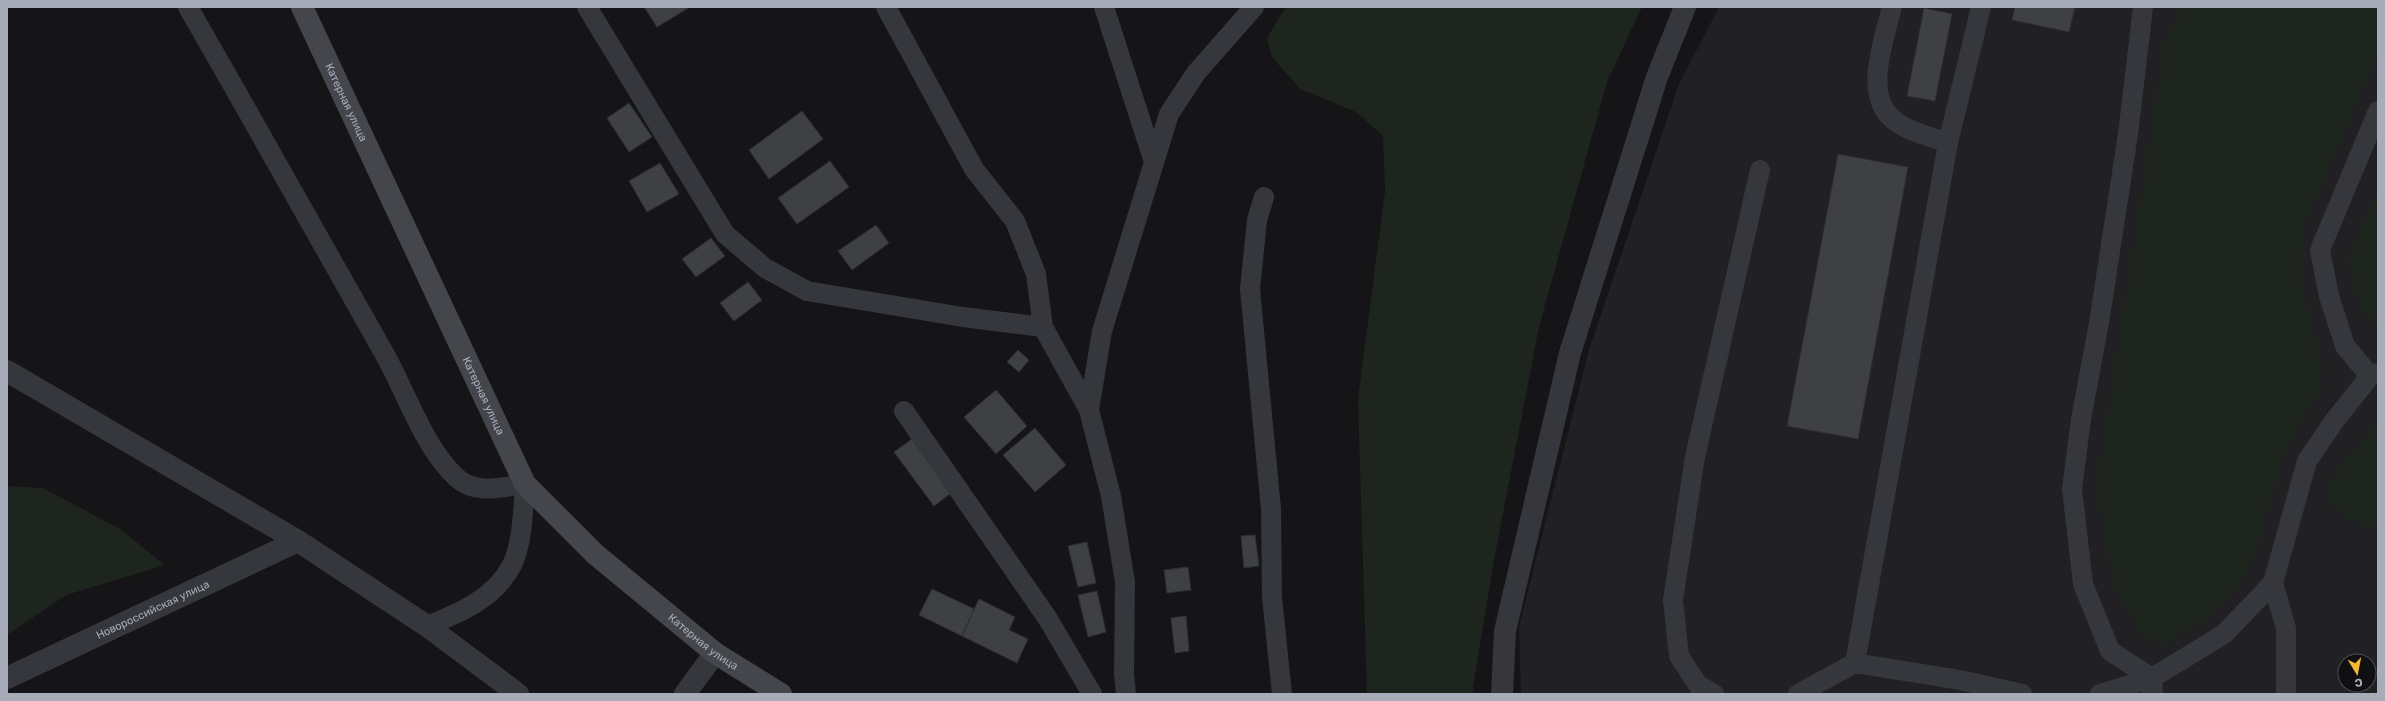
<svg xmlns="http://www.w3.org/2000/svg" width="2385" height="701" font-family="Rubik,sans-serif">
<rect width="100%" height="100%" fill="#151517"/>
<!-- built -->
<path fill="#212124" fill-rule="evenodd" d="M1719,7H2378V694H1521L1519,627L1588,353L1679,84ZM2345,661H2369V685H2345Z"/>
<!-- green -->
<path fill="#1d251e" d="M1286,7H1642L1607,82L1539,327L1494,560L1472,694H1367L1358,399L1385,191L1383,136L1356,112L1300,89L1272,57L1267,38Z
M2182,7H2378V54L2304,228L2302,283L2319,355L2321,388L2286,450L2253,562L2240,586L2206,619L2164,645L2142,638L2113,583L2096,488L2164,43Z
M2378,189V328L2363,314L2347,261Z
M2378,420V528L2367,529L2331,508L2329,480Z
M7,486L43,488L120,529L165,565L66,595L7,635Z"/>
<!-- building -->
<path fill="#3f4044" stroke="#2f2f33" d="M644,7H690L657,27Z
M2015,7H2075L2069,32L2012,20Z
M1924,8L1952,14L1935,101L1907,96Z
M629,103L652,137L629,152L607,118Z
M802,111L823,139L769,179L749,150Z
M1838,154L1908,167L1858,439L1787,426Z
M830,161L849,187L797,224L778,198Z
M660,163L679,194L647,212L629,181Z
M876,225L889,243L852,270L838,251Z
M711,238L725,256L696,277L682,259Z
M748,282L762,300L734,321L720,303Z
M1018,350L1029,360L1019,372L1007,362Z
M996,390L1027,426L996,454L964,417Z
M1035,428L1066,465L1035,492L1003,455Z
M912,439L951,493L934,506L894,452Z
M1255,535L1259,566L1244,568L1241,536Z
M1087,542L1096,583L1078,587L1068,546Z
M1188,567L1191,590L1167,593L1164,570Z
M932,589L974,609L962,636L919,615Z
M1097,591L1106,632L1088,637L1078,595Z
M979,599L1015,617L1009,630L1028,639L1017,663L962,636Z
M1186,616L1189,651L1175,653L1171,618Z"/>
<g fill="none" stroke-linecap="round" stroke-linejoin="round">
<!-- service -->
<path stroke="#36373c" stroke-width="20" d="M188,7C254,122 319,238 384,353C406,392 424,448 457,478C476,495 502,487 525,484C523,509 523,542 512,565C495,598 460,613 427,626
M587,7L725,234L765,268L807,291L963,317L1043,327
M886,7L974,169L1015,221L1036,274L1043,327L1089,410L1111,496L1125,582L1124,674L1126,694
M1104,7L1153,159
M1892,7C1884,40 1862,97 1895,121C1909,132 1932,137 1948,143
M2143,7L2128,134L2099,323L2081,419L2072,489L2083,584L2110,651L2152,678
M1264,197L1257,220L1250,289L1271,509L1272,597L1282,694
M2370,376L2345,346L2329,296L2320,250L2378,111
M1089,410L1102,331L1169,114L1196,73L1254,7
M904,411L1048,619L1092,694
M2273,583L2286,628V694
M1855,663L1948,143L1981,7
M1714,694L1698,685L1679,656L1673,600L1695,457L1760,170
M1798,694L1855,663L1960,680L2022,694
M2100,694L2152,678
M2153,694L2152,678L2224,634L2273,583L2307,461L2335,420L2370,376L2378,373"/>
<!-- minor -->
<g stroke="#36373c" stroke-width="22">
<path d="M7,371L298,541L427,626L518,694"/>
<path id="s1" d="M7,678L298,541"/>
<path d="M685,694L715,653"/>
<path d="M1502,694L1505,631L1570,353L1657,77L1685,7"/>
</g>
<!-- secondary -->
<path stroke="#44464c" stroke-width="22" id="s2" d="M302,7L525,484L595,554L715,653L781,694"/>
</g>
<g text-anchor="middle" dominant-baseline="central" stroke-width="3" stroke-linejoin="round" paint-order="stroke">
<!-- street labels -->
<g font-size="11" fill="#a7acb8" stroke="#101012">
<text stroke="none"><textPath href="#s2" startOffset="105">Катерная улица</textPath></text>
<text stroke="none"><textPath href="#s2" startOffset="429">Катерная улица</textPath></text>
<text stroke="none"><textPath href="#s1" startOffset="161">Новороссийская улица</textPath></text>
<text stroke="none"><textPath href="#s2" startOffset="765">Катерная улица</textPath></text>
</g>
</g>
<!-- border -->
<rect width="2385" height="701" fill="none" stroke="#a7acb8" stroke-width="16"/>
<!-- north arrow -->
<g transform="translate(2357 673) rotate(170)"><circle r="19" fill="#101012" stroke="#4c4e54"/>
<path d="M0-3L7 15L0 10L-7 15Z" fill="#f6b62f"/>
<text y="-6" font-size="11" font-weight="bold" text-anchor="middle" fill="#a7acb8">С</text>
</g>
</svg>
